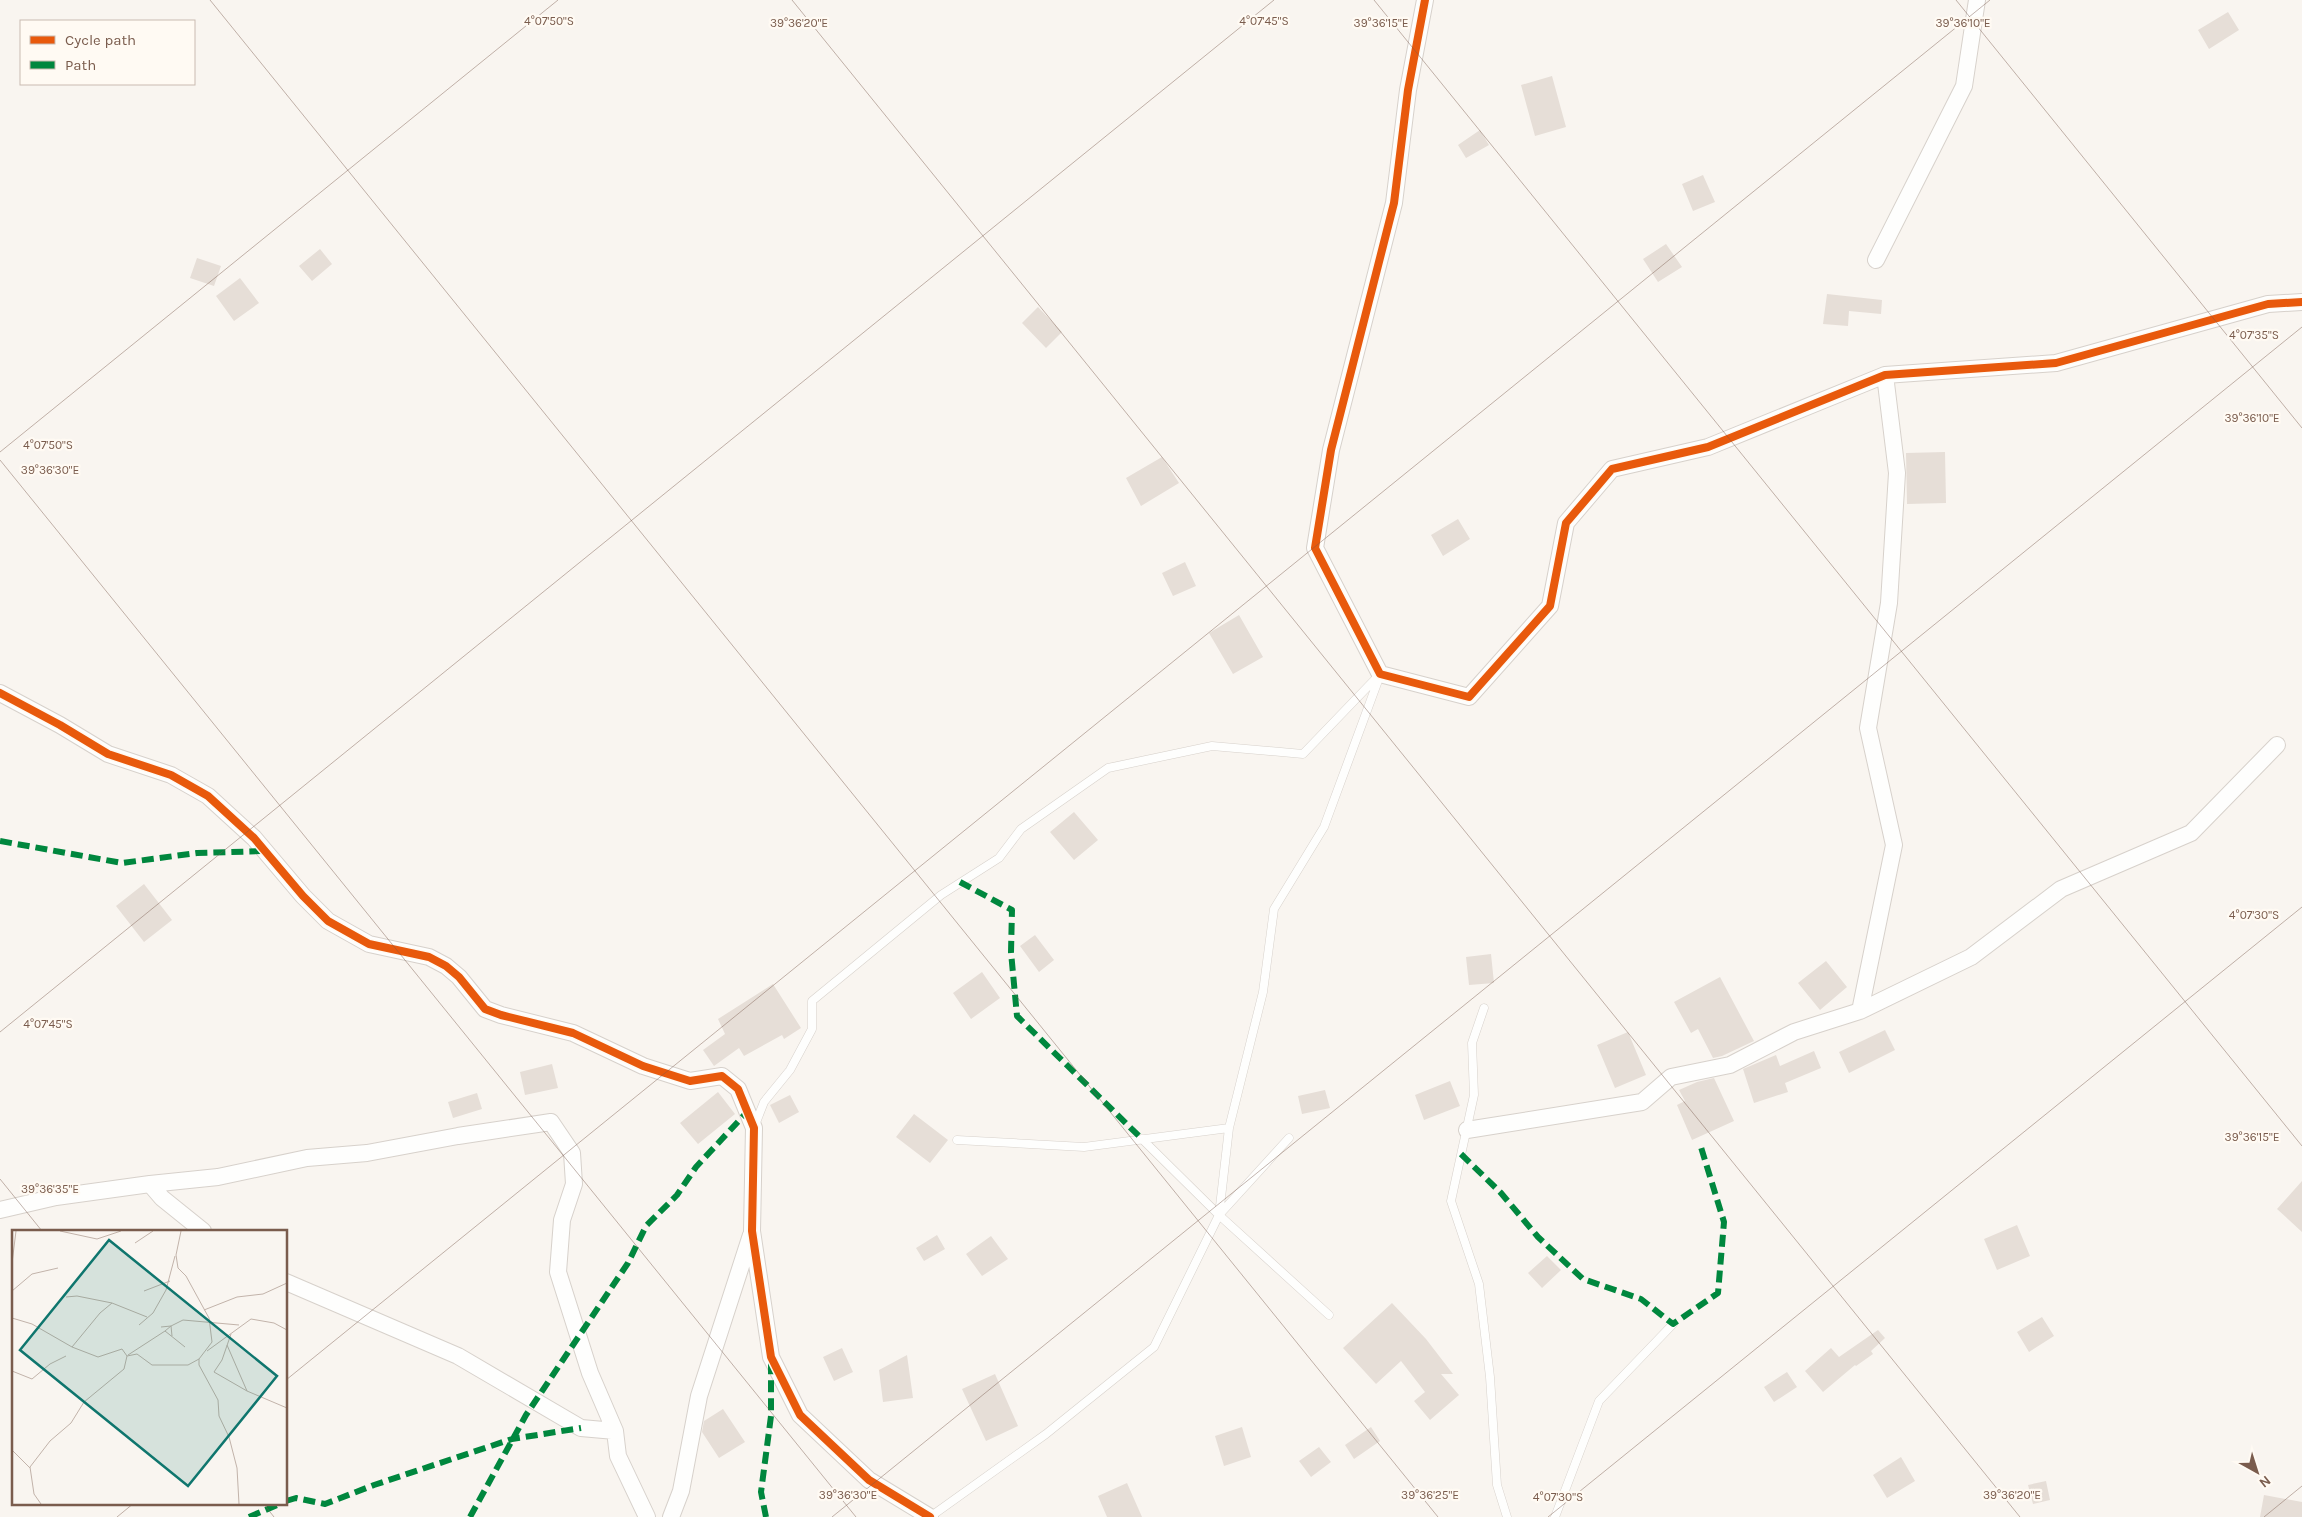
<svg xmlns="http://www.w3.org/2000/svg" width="2302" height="1517" font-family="Karla,sans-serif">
<rect width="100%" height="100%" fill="#f9f5f0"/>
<!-- building -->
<path fill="#e6ded7" d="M2228,12L2239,30L2209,49L2198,30Z
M1552,76L1566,127L1535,136L1521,85Z
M1480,130L1489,145L1466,158L1458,145Z
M1703,175L1715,202L1693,211L1682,184Z
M1666,244L1682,267L1658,282L1643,259Z
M320,249L332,264L312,281L299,266Z
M197,258L221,266L214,286L190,278Z
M240,278L259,303L234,321L216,296Z
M1827,294L1882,300L1881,314L1849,311L1848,326L1823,324Z
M1038,307L1062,332L1046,348L1022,323Z
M1945,452L1946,503L1907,504L1906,453Z
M1162,457L1179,483L1141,506L1126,478Z
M1458,519L1470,539L1443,556L1431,535Z
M1185,562L1196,586L1173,596L1162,573Z
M1239,615L1263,657L1233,674L1209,633Z
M1074,812L1098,840L1074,860L1050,832Z
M144,884L172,920L144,942L116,906Z
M1035,935L1054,960L1039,972L1020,946Z
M1491,954L1494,983L1469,985L1466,957Z
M1826,961L1847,987L1820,1010L1798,983Z
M982,972L1000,998L971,1019L953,993Z
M1720,977L1754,1041L1722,1056L1713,1058L1698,1029L1691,1033L1674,1002Z
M773,984L801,1028L784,1039L782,1035L744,1056L739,1048L714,1066L703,1050L725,1034L718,1019Z
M1885,1030L1895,1050L1849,1073L1839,1052Z
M1628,1032L1646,1075L1615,1088L1597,1045Z
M1814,1051L1821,1068L1785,1083L1788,1092L1754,1103L1743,1069L1776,1055L1780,1066Z
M552,1064L558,1088L525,1095L520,1072Z
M1714,1078L1734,1121L1692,1140L1677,1105L1685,1101L1679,1090L1697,1082Z
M1450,1081L1460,1106L1424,1120L1415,1095Z
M1325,1090L1330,1108L1302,1114L1298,1096Z
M718,1092L735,1114L698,1144L680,1123Z
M477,1093L482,1109L453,1118L448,1102Z
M790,1095L799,1112L779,1123L770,1105Z
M914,1114L948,1140L930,1163L896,1137Z
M2302,1181V1232L2277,1209Z
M2017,1225L2030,1256L1997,1270L1984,1239Z
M937,1235L945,1249L924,1261L916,1248Z
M991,1236L1008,1259L982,1276L966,1254Z
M1547,1256L1561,1270L1542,1288L1528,1273Z
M1392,1303L1426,1339L1453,1374H1441L1459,1395L1430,1420L1414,1401L1425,1392L1401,1361L1376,1384L1343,1348Z
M2042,1317L2054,1336L2029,1352L2017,1332Z
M1878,1330L1885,1338L1871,1351L1873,1354L1856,1366L1855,1365L1823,1392L1805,1371L1831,1348L1839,1357Z
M842,1348L853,1372L834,1381L823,1357Z
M907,1355L913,1398L883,1402L879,1370Z
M1787,1372L1797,1387L1774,1402L1764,1387Z
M995,1374L1018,1426L986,1441L962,1389Z
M723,1409L745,1442L719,1458L702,1432L704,1421Z
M1242,1427L1251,1457L1224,1466L1215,1436Z
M1371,1427L1380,1441L1354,1459L1345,1445Z
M1319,1447L1331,1462L1311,1477L1299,1461Z
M1901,1457L1915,1481L1887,1498L1873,1475Z
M2046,1481L2050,1500L2033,1504L2028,1485Z
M1127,1483L1142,1517H1107L1098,1496Z
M2264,1495L2302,1502V1517H2260Z"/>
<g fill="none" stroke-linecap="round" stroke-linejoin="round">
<defs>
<path id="service" d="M1484,1008L1472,1043L1474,1095L1451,1201L1479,1284L1490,1377L1497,1485L1507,1517
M755,1125L764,1102L790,1070L812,1029V1001L941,895L999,858L1021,829L1108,768L1212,746L1303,754L1380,674
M1229,1128L1219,1215L1289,1138
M957,1140L1084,1147L1229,1128L1263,992L1274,909L1324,827L1379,678
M1219,1215L1329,1315
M930,1517L1046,1434L1154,1347L1219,1215L1142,1139
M1555,1517L1599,1401L1673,1324"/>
<path id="minor" d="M1425,0L1408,90L1394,203L1331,450L1315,548L1380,674L1469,697L1550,606L1566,523L1612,469L1708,447L1885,375L2056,363L2268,304L2302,302
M1876,260L1964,86L1977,0
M1885,375L1897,473L1889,603L1868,728L1894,845L1860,1011L1971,957L2061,889L2191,833L2277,745
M0,693L60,725L108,754L171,775L208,796L254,838L303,896L328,921L369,944L429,957L446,966L459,977L485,1009L501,1015L573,1033L643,1066L690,1081L722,1076L738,1089L754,1128L752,1231L771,1357L800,1415L869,1480L930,1517
M1467,1130L1642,1102L1671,1077L1730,1065L1794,1032L1860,1011
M150,1184L218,1177L307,1158L367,1153L458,1136L551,1122L572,1153L574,1184L562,1220L558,1272L590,1373L615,1431L618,1456L647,1517
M0,1210L56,1197L150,1184L162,1198L203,1231
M286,1282L458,1356L581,1428L615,1431
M671,1517L681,1491L699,1396L751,1235"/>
</defs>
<!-- service casing -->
<use href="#service" stroke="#d7d1cb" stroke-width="9"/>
<!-- minor casing -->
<use href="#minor" stroke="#d7d1cb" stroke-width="18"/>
<!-- service -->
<use href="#service" stroke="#fefefd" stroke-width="8"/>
<!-- minor -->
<use href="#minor" stroke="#fefefd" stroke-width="16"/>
<!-- quiet -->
<path stroke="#00873e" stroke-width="6" stroke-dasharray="12 6" stroke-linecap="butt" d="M0,841L122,863L197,853L265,851
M960,882L1012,910L1011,952L1017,1016L1142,1139
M1461,1154L1501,1193L1538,1237L1583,1279L1641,1299L1673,1324L1718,1293L1724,1222L1700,1144
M286,1501L296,1498L325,1504L374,1485L512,1439L581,1428
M249,1517L282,1503
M470,1517L526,1415L628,1263L646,1226L677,1195L696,1167L747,1112
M766,1517L761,1492L771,1416V1363"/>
<defs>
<path id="cycleway" d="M1425,0L1408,90L1394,203L1331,450L1315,548L1380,674L1469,697L1550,606L1566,523L1612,469L1708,447L1885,375L2056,363L2268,304L2302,302
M0,693L60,725L108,754L171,775L208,796L254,838L303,896L328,921L369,944L429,957L446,966L459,977L485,1009L501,1015L573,1033L643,1066L690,1081L722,1076L738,1089L754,1128L752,1231L771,1357L800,1415L869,1480L930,1517"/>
</defs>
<!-- cycleway casing -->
<use href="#cycleway" stroke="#fffaf3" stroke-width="11"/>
<!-- cycleway -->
<use href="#cycleway" stroke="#e8590c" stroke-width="8"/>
</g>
<!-- ticks -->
<path fill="none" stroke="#7a5c4d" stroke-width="1" stroke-opacity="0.45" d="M210,0L1438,1517M792,0L2020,1517M1374,0L2302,1146M1956,0L2302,428M0,452L558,0M0,460L856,1517M0,1032L1274,0M0,1179L42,1231M286,1380L1990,0M263,1503L274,1517M117,1517L134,1503M832,1517L2302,327M1548,1517L2302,907M2264,1517L2302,1486"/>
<!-- overview -->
<g transform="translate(12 1230)">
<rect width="275" height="275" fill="#f9f5f0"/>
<path fill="none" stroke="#c2b3aa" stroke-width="1" d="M48,1L85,9L109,1M123,13L141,1M0,33L4,1M0,61L20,44L46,38M132,61L158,51M54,67L65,66L100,73L88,83L60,117M100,73L135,87M192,80L225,67L251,64L275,53M0,88L20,94L60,117L86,127L110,119L115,126L112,139L72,172L59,193L38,211L18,237L22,264L29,274M127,95L141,83L154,60L163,26M149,97L159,96L153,101M219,104L210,130L202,142L235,161M160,106L159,96L171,90L227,95M215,115L235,161L275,178M195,121L239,89L262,93L275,100M116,125L153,101L173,117M115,126L125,124L140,135H176L187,129L200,112L197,88L174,46L166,38L164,25L169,1M187,129V135L206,170L207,186L217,207L225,238L227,274M0,141L20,149L38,134L54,126M0,220L18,238"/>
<path fill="#0f766e" fill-opacity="0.15" stroke="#0f766e" stroke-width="2.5" d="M97,10L265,146L176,256L8,120Z"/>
<rect width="275" height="275" fill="none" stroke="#7a5c4d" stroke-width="2.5"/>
</g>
<g font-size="12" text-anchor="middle" fill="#7a5c4d" stroke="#fffaf3" stroke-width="4.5" stroke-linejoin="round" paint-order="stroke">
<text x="549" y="25">4°07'50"S</text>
<text x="1264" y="25">4°07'45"S</text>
<text x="799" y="27">39°36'20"E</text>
<text x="1381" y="27">39°36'15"E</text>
<text x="1963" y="27">39°36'10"E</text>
<text x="2254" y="339">4°07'35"S</text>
<text x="2252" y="422">39°36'10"E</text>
<text x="48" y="449">4°07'50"S</text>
<text x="50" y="474">39°36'30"E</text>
<text x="2254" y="919">4°07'30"S</text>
<text x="48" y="1028">4°07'45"S</text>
<text x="2252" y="1141">39°36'15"E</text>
<text x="50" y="1193">39°36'35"E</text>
<text x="848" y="1499">39°36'30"E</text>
<text x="1430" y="1499">39°36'25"E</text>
<text x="2012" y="1499">39°36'20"E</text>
<text x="1558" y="1501">4°07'30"S</text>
</g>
<!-- legend -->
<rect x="20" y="20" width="175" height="65" fill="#fffaf3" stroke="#cabbb1"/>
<rect x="30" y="36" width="25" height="8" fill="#e8590c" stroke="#cabbb1"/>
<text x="65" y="45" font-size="15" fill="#7a5c4d">Cycle path</text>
<rect x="30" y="61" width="25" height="8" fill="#00873e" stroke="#cabbb1"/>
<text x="65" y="70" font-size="15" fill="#7a5c4d">Path</text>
<!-- north arrow -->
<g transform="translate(2257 1472) rotate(141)" stroke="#fffaf3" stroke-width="4" paint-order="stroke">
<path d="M0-4L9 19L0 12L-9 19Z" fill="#7a5c4d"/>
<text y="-8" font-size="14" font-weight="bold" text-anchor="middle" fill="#7a5c4d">N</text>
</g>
</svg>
